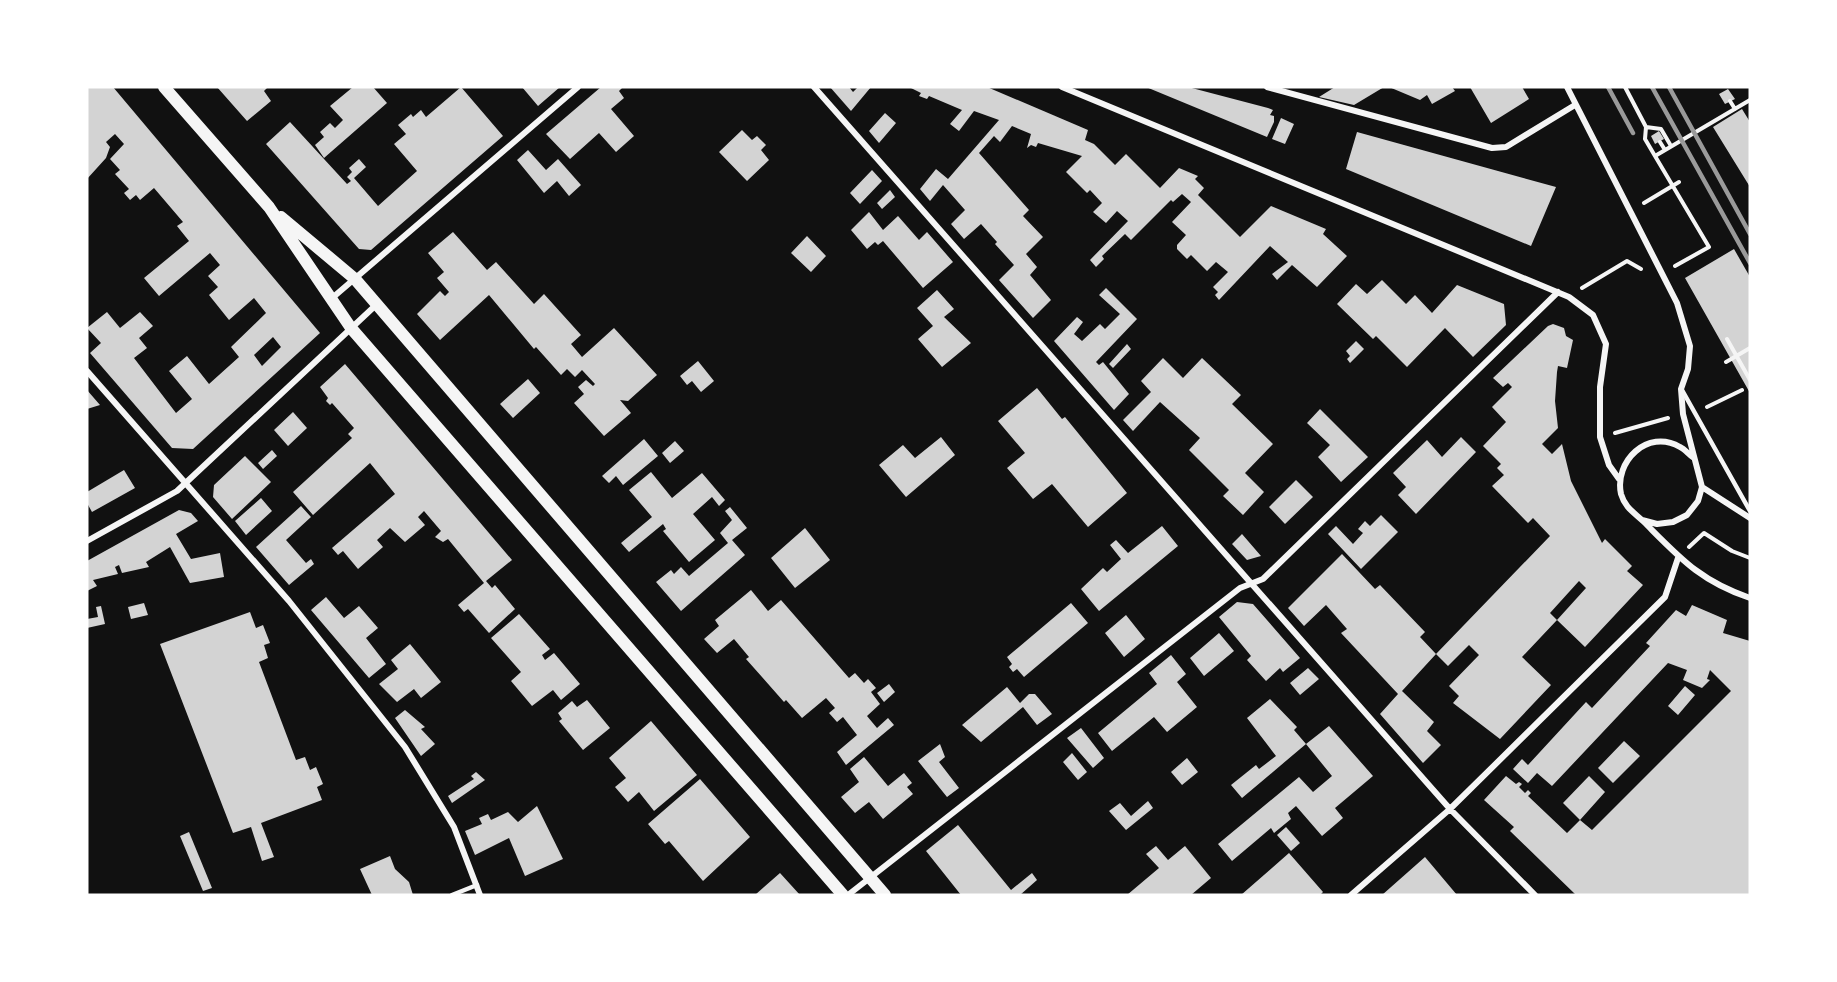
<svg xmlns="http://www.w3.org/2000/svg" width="1837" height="982" font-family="'Source Sans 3',sans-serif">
<rect width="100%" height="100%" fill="#111"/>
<!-- building -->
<path fill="#d3d3d3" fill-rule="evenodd" d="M87,87H113L320,333L193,449L172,448L90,353L101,343L87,328L107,312L120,328L140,312L153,326L139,338L147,348L134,358L176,413L192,399L169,371L187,356L209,384L239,357L231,347L266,313L254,298L229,320L209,295L218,287L208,276L220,265L210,253L159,296L144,278L189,241L177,226L183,222L154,188L140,200L136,195L130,200L124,193L129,189L115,174L120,170L110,159L124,144L115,134L106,142L110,147L106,158L87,179ZM273,337L281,347L262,366L254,355Z
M217,87H268L264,91L271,101L247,121Z
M353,87H373L387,103L324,158L315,145L324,137L320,132L330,123L335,128L343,120L330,106Z
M461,87L503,136L371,250L359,249L266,144L290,122L347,184L351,181L347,177L352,172L349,168L359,159L366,167L354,178L378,206L417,171L394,144L406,134L398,125L411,114L413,117L421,110L426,117Z
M522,87H560L538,106Z
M601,87H623L619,91L624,98L611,109L634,136L616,152L599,133L570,159L546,134Z
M830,87H849L853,92L858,87H871L851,111Z
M909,87H987L1088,130L1085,140L1094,144L1115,165L1126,154L1160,188L1179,168L1198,176L1195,179L1204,188L1198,195L1240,237L1271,206L1326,229L1323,234L1347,256L1317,287L1292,265L1277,280L1272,274L1288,262L1270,246L1219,300L1215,295L1218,292L1213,287L1228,272L1216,262L1207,271L1191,255L1187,259L1177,249V245L1186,235L1172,222L1191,202L1182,194L1173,202L1171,200L1131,240L1125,234L1102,256L1104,259L1096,267L1090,260L1128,221L1117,211L1106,223L1093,212L1102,203L1090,190L1087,193L1066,172L1082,156L1038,143L1036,147L1031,145L1027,148L1031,134L1012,126L1000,142L994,136L979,153L1029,210L1023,216L1043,237L1026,254L1037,267L1030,275L1051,300L1033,318L999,280L1014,265L995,244L997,242L981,224L964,239L951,224L965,210L943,185L930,201L920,189L936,169L948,179L999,120L974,111L959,131L950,124L962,110L929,96L927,99L919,96L921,93Z
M1146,87H1188L1268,108L1273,110L1270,115L1274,116V122L1267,137Z
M1335,87H1384L1354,105L1319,97Z
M1389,87H1452L1455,91L1432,104L1427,95L1420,100Z
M1470,87H1522L1529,99L1491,123Z
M1728,89L1735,99L1725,104L1719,94Z
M1742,109L1750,122V187L1713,127Z
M885,113L896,123L879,143L869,131Z
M1281,118L1294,124L1285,144L1272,139Z
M742,130L752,140L757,136L766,145L761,150L769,160L747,181L719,152Z
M1659,131L1664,139L1655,144L1651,136Z
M1357,132L1556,187L1531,246L1346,169Z
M528,150L546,170L558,159L581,185L569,196L557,181L544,193L517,160Z
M872,170L882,181L860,204L850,193Z
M890,190L895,197L882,209L877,203Z
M869,212L883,230L898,216L919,240L927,232L953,262L923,288L883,241L878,245L875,242L867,249L851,230Z
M453,232L487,270L496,262L534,304L544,294L581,335L571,344L582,357L614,328L657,375L628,401L620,400L631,413L604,436L574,403L584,394L578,387L586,380L593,386L595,384L582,370L575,377L567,369L561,375L536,347L534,349L489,295L440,340L417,314L440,291L445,296L449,292L437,278L444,272L428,253Z
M807,236L826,256L811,272L791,253Z
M1734,249L1750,277V393L1685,278Z
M1382,280L1406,304L1415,295L1432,313L1457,285L1504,304L1506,325L1473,357L1445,328L1407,367L1376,336L1373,339L1337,304L1356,284L1367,294Z
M1106,288L1137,319L1096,362L1099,365L1103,362L1129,394L1114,410L1054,341L1077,317L1083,322L1074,334L1082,341L1100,324L1105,329L1120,314L1099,295Z
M937,290L954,309L944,317L971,343L942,367L918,339L933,326L917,308Z
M1553,324L1564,328L1566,336L1573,340L1567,368L1558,366L1557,372L1555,401L1558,428L1542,444L1552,454L1562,444L1571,481L1602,543L1605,539L1632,566L1627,571L1643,585L1585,647L1557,620L1586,588L1579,581L1550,613L1557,620L1522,657L1551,685L1500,739L1453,703L1459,696L1449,686L1479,655L1469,645L1448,666L1436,654L1402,691L1434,722L1427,731L1441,745L1423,763L1380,714L1398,694L1341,633L1347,629L1326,605L1304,626L1288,608L1342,554L1375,589L1380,585L1425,632L1420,637L1436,654L1550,536L1533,518L1528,523L1492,486L1504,475L1497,468L1501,464L1483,446L1506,422L1492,407L1512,387L1508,383L1503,387L1493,378L1548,326Z
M1356,341L1364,349L1350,363L1347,359L1350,356L1346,351Z
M1127,344L1131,349L1113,368L1109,364Z
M1163,358L1183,378L1202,358L1241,395L1232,404L1273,444L1245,473L1264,492L1243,515L1223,496L1229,490L1189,450L1200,438L1160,402L1133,431L1123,420L1151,392L1141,381Z
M698,361L714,381L701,392L692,381L687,385L680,376Z
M345,364L512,560L486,581L492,588L495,585L515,609L489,633L468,609L464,612L458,605L484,583L448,539L443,542L435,537L441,531L424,511L418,517L425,525L405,542L390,528L377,540L383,547L358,569L343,551L338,555L332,548L395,494L370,463L313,515L293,492L352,438L348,434L354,428L332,403L330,405L326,401L328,398L320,387Z
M528,379L540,393L513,418L500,404Z
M1037,388L1062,419L1065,417L1127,493L1088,527L1052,484L1033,499L1007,468L1025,453L998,421Z
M87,390L100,405L87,409Z
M1320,409L1368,457L1341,482L1318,457L1330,445L1307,423Z
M293,412L307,428L288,446L274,430Z
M941,437L955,455L906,497L879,465L903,445L915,458Z
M1461,437L1476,452L1416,514L1398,495L1406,487L1393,473L1427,440L1442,457Z
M644,439L658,456L623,485L616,476L609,483L602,476Z
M675,441L684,451L670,463L662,453Z
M272,450L277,456L263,469L258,463Z
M245,456L271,482L232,519L213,497L214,485Z
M124,470L135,488L92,512L87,503V492Z
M651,472L672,498L702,473L725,500L719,506L712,497L693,514L715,540L689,562L663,531L666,529L663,524L629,552L621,543L652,517L629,490Z
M1296,480L1313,497L1285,524L1269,507Z
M261,498L272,511L246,535L235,521Z
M301,506L311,517L286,540L306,563L311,559L314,564L289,585L256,547Z
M730,507L747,528L732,540L745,555L681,611L656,582L671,570L674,574L681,567L689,576L728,543L720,533L732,520L725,511Z
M179,510L191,513L198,521L176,534L191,559L220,553L224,577L190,583L170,547L146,562L149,567L122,573L119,565L115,567L118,574L93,580L97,586L87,591V561Z
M1381,515L1398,532L1361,569L1328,534L1336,526L1353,544L1363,533L1358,529L1365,521L1370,526Z
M1162,526L1178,546L1099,611L1081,589L1103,568L1107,572L1121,559L1110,545L1116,540L1128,553Z
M805,528L830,560L795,588L771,558Z
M1242,534L1261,556L1247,560L1232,544Z
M751,590L768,611L781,600L849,678L855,673L864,683L868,679L876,688L871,692L880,704L867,716L877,728L888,718L894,725L846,765L837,752L857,735L843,717L837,722L829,713L835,708L826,698L802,718L786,700L784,702L746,659L749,657L734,639L717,653L704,639L719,626L715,620Z
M326,597L344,618L359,606L378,628L366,638L386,664L369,678L311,610Z
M1237,602L1253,604L1300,658L1283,672L1280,668L1266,681L1247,660L1251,656L1219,617Z
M144,603L148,615L131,619L128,607Z
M1071,603L1088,623L1024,677L1017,669L1013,672L1009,667L1012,664L1007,657Z
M1692,605L1727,620L1723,633L1750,641V895H1576L1510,831L1514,827L1484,800L1506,776L1516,784L1519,782L1522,784L1519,787L1525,793L1528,790L1531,793L1528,796L1567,833L1580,820L1592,830L1731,691L1710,670L1707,679L1710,680L1702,688L1683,680L1687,670L1668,663L1552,786L1537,773L1528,783L1513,769L1522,759L1528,765L1586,702L1592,708L1650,646L1646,643L1676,610L1686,616Z
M101,606L105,624L87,628V619L98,617L96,607Z
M250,612L256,628L263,625L270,643L264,645L268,658L259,662L296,760L305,757L310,770L316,767L323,784L317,787L322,800L261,823L274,857L262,861L251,827L233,833L160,644Z
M519,614L550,649L542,655L545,660L554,653L580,684L561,700L553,690L532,706L511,681L521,672L491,638Z
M1126,615L1145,639L1124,657L1105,633Z
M1219,633L1234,651L1204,676L1190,658Z
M410,644L441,682L421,698L414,689L397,702L379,684L398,669L391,660Z
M1171,655L1186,674L1177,682L1197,707L1167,732L1154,717L1112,751L1098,733L1157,684L1149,673Z
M1308,668L1319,679L1300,695L1290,683Z
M889,684L895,692L884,702L877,693Z
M1685,686L1695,695L1678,715L1668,706Z
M1007,687L1020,703L1029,694H1035L1052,714L1037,725L1023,707L981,742L962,725Z
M1270,699L1297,727L1294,730L1306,744L1242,798L1231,785L1256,765L1259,769L1276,756L1247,718Z
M587,700L610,728L583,750L559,721L562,719L558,713L572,701L577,707Z
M405,710L425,727L421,729L435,744L421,756L395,718Z
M651,721L697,775L654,811L639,792L628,802L615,787L626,778L609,758Z
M1329,726L1373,776L1335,808L1343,818L1322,836L1296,806L1288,813L1291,819L1274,833L1271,828L1232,861L1218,844L1299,777L1313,792L1332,776L1306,744Z
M1081,728L1104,758L1093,768L1067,738Z
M1624,741L1640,756L1613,783L1598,768Z
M940,744L945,757L939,762L959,788L947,797L918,761Z
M1072,753L1087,772L1078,780L1063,762Z
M864,757L888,786L904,773L912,783L907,787L913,794L883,819L869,802L855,813L841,797L859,782L850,769Z
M1187,758L1198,772L1182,785L1171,772Z
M476,772L485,780L452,803L448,796L474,779L471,776Z
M1589,776L1605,792L1580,820L1563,803Z
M700,779L750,837L703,881L669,841L665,844L648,824Z
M1148,801L1153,808L1126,830L1109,811L1120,803L1131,816Z
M537,806L563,859L525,876L509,838L475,855L465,831L482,824L479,818L488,814L491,820L508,812L518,822Z
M958,825L1011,890L1032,873L1037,880L1020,895H961L926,851Z
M1286,827L1300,843L1291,851L1277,835Z
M189,832L212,888L203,891L180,836Z
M1156,846L1168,860L1185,846L1211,878L1191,895H1127L1159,868L1146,854Z
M1289,853L1323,892L1320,895H1241Z
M390,856L395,869L409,882L413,895H372L360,869Z
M1425,857L1457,895H1382Z
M780,873L800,895H755Z"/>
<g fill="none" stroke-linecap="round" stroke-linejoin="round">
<!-- path -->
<path stroke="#f5f5f5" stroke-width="4" d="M1625,87L1646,127
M1730,101L1735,109
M1660,142L1665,150
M1655,156L1645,139L1646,127L1661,129L1671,146
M1644,203L1679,182
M1675,266L1709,247L1655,156L1750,100
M1582,288L1627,261L1641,269
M1727,339L1750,380
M1726,362L1750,348
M1707,407L1742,390
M1615,433L1668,418
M1689,547L1704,533L1732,551L1750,558"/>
<!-- service -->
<path stroke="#f5f5f5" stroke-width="4.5" d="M1682,390L1750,511
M452,895L477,885"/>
<!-- minor -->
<path stroke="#f5f5f5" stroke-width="6" d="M814,87L1450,809L1535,895
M1062,87L1569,297L1593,315L1606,344L1600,387V437L1609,465L1619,479
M1267,87L1492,148L1506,147L1575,105
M1567,87L1677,303L1690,346L1688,369L1681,389L1683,414L1702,487L1698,501L1687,515L1673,522L1657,524L1642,520
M331,299L578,87
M87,371L289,601L405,747L454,827L480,895
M1694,458C1689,455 1685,449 1680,447C1647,428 1614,462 1621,494C1625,508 1635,513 1644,522C1680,558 1700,581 1750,598
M1702,487L1750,518
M87,541L177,491L376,305
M848,895L1240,588L1263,579L1558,292
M1351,895L1450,809L1665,597L1678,558"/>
<!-- secondary -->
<path stroke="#f5f5f5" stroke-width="12" d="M164,87L269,207L351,328L843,895
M281,217L355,279L885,895"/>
<!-- rail -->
<path stroke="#9a9a9a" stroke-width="4.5" d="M1608,87L1633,133
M1652,87L1750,263
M1669,87L1750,234"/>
</g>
<!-- border -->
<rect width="1837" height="982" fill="none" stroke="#ffffff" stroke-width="177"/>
</svg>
